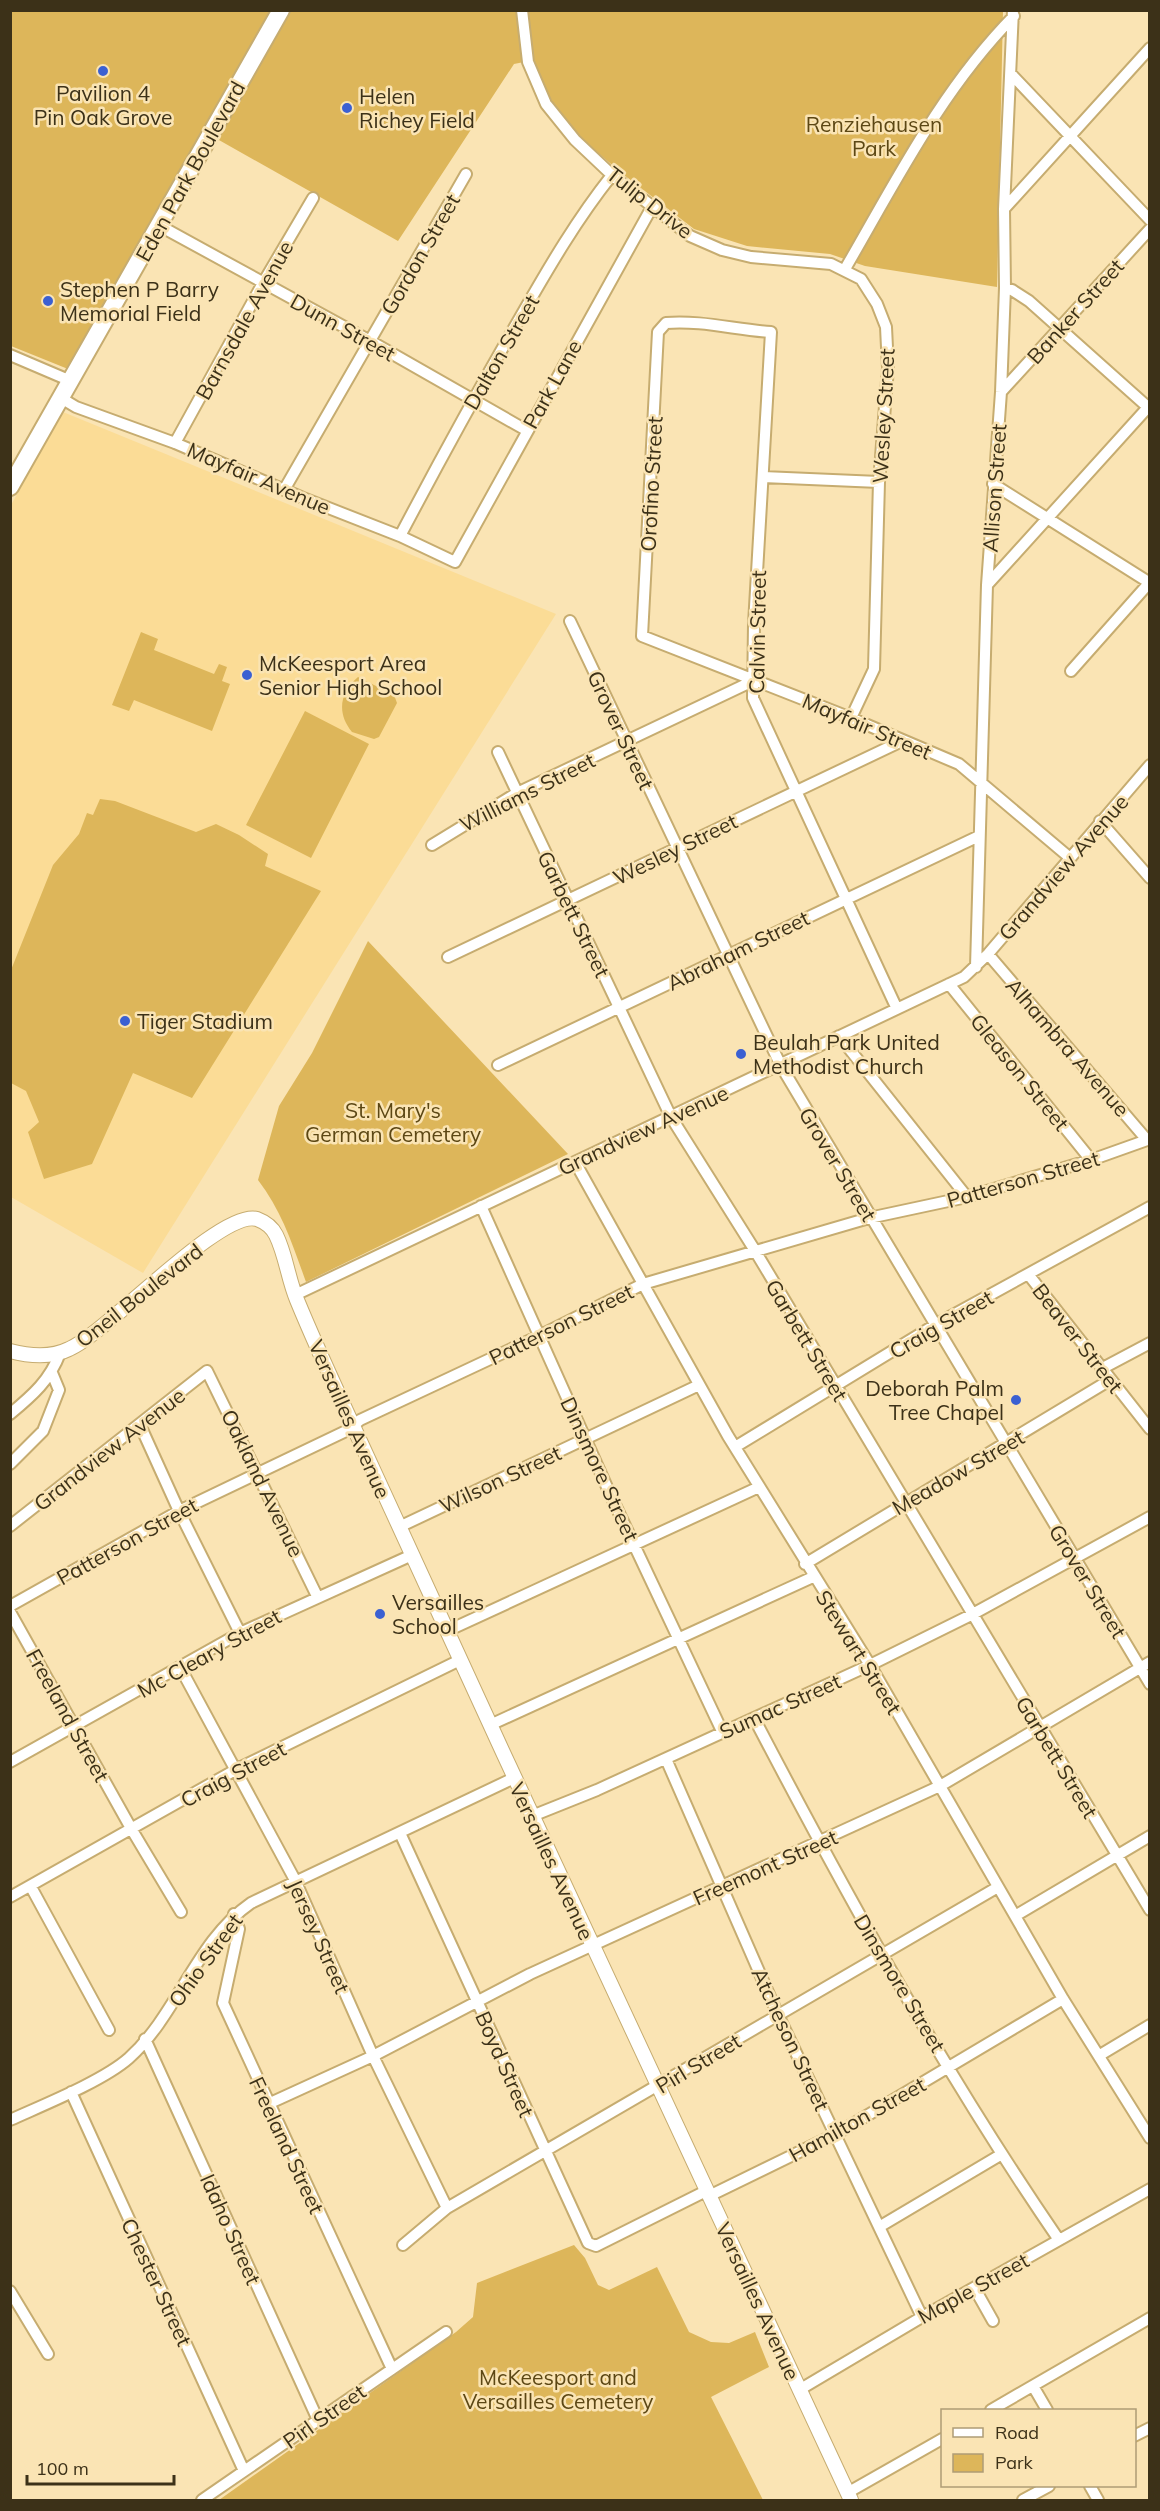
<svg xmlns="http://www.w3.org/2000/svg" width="1160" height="2511" font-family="Mulish,sans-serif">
<rect width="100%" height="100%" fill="#fae4b4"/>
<!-- built -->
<path fill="#fbdc96" d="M63,412L556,614L143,1273L11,1197V505Z"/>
<!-- green -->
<path fill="#ddb65a" d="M11,11H1003L997,287L865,266L830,254L747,246L694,229L624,175L579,137L551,101L534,60L514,64L398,241L203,131L68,369L11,346Z
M141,632L158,639L154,650L214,674L219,664L227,667L222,681L230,684L212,731L134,700L129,711L112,705Z
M358,677L394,695L397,703L379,737L374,739L352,732C337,714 339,693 358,677Z
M305,711L369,744L311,858L246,825Z
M100,799L115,801L196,832L216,824L239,835L268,854L265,866L321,891L192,1098L133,1073L92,1164L44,1179L28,1132L39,1122L26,1091L11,1083V970L53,865L79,834L87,813L93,815Z
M368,941L568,1154L306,1282C293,1246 282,1211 258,1180L279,1106L312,1053Z
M574,2245L585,2258L598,2285L609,2290L657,2267L689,2332L711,2342L729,2343L755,2332L769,2367L711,2397L763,2500H219L456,2332L473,2317L477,2283Z"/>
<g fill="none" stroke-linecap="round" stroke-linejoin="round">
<defs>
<path id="minor" d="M522,10L528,62L546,104L575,140L612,175L690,236L722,250L751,257L831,264L861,279L877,304L886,327L888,368L879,482L874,669L851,718
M1011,74L1150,220
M1004,209L1150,48
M160,226L370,341L526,430
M845,269C896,181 942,89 1014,16
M1005,288L1012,290L1029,301L1150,409
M10,355L71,381
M1001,392L1150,229
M61,398L76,407L175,443L303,498L400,536L455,562L652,207
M175,443L263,283L313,198
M763,477L879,482
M993,484L1150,583
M284,490L466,174
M400,536C439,462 479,389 521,316C549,267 577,219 612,175
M987,585L1150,405
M570,621L781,1066L1150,1684
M1071,671L1150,582
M498,752L671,1117L754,1249L1150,1910
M1100,821L1150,878
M432,845L517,793L755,680
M988,954L1147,1140
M448,957L902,741
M976,967L987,585L1001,392L1005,288L1004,209L1013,10
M949,984L1091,1160
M897,1009L753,698L754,624L771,332C737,330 701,320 666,323L658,332L642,636L851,718L959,764L1069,857
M839,1036L967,1197
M498,1065L979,836
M575,1162L728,1436L870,1665L1063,1999L1150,2138
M481,1206L611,1496L722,1731
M1028,1274L1150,1429
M295,1295L964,977L988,954L1150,765
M1101,1369L1150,1343
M10,1414C33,1395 50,1380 60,1353
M140,1425L179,1511L240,1633
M735,1447L935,1325L1150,1207
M10,1464L43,1431L59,1390L52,1373
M10,1526L207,1371L317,1596
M399,1527L699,1385
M805,1564L1110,1380
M10,1606L179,1511L346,1431L360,1420L539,1336L643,1284L869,1218L967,1197L1091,1160L1150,1139
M10,1612L132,1830L181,1912
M447,1631L759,1487
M181,1669L295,1880L373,2056L447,2208
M754,1718C847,1896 945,2074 1059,2240
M490,1725L813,1577
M666,1759L778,2015L922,2317
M10,1762L240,1633L412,1555
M532,1816L597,1790L870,1665L971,1615L1150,1517
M400,1833L588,2243L596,2246L706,2191
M31,1887L109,2030
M10,1897L237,1769L460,1660
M234,1914L239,1929L223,2003L392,2369
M1015,1916L1150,1836
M145,2039L318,2420
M1100,2055L1150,2025
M71,2092L244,2471
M268,2104L373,2056L530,1974L940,1786L1150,1662
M10,2120C43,2105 103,2081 129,2058C178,2014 196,1941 251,1903L514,1778
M709,2196L836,2134L1063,1999
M879,2227L1002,2154
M403,2245L447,2208L998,1887
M975,2289L993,2321
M10,2291L48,2354
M1033,2386L1047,2410
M799,2390L922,2317L1150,2189
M991,2410L1150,2318
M1134,2436L1150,2428
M1090,2486L1098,2500
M847,2493L942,2439
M202,2500L446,2332
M1023,2500L1049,2486"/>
<path id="tertiary" d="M10,1351C29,1356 51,1358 69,1349C107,1333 220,1209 257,1219C265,1222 272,1227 276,1235C286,1255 288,1279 297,1300C320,1356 346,1410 371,1465C529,1811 690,2156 851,2500"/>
<path id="secondary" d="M10,487L281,10"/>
</defs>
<!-- minor casing -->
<use href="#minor" stroke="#c6ac70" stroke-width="14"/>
<!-- tertiary casing -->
<use href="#tertiary" stroke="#c6ac70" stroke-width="16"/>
<!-- secondary casing -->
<use href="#secondary" stroke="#c6ac70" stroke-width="20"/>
<!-- minor -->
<use href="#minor" stroke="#fff" stroke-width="10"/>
<!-- tertiary -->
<use href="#tertiary" stroke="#fff" stroke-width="14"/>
<!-- secondary -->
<use href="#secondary" stroke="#fff" stroke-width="16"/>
</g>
<!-- markers -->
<g fill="#3b60d2" stroke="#fae4b4" stroke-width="2">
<circle cx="103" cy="71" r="6"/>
<circle cx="347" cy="108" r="6"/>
<circle cx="48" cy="301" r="6"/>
<circle cx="247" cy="675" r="6"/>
<circle cx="125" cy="1021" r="6"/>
<circle cx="741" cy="1054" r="6"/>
<circle cx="1016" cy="1400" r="6"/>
<circle cx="380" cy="1614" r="6"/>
</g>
<g text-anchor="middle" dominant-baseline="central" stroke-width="5" stroke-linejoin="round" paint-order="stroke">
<!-- poi labels -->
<g font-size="21" fill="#3c3118" stroke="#fae4b4" text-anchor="start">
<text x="103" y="93" text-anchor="middle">Pavilion 4<tspan x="103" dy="24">Pin Oak Grove</tspan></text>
<text x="359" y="96">Helen<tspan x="359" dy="24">Richey Field</tspan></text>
<text x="60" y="289">Stephen P Barry<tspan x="60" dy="24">Memorial Field</tspan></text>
<text x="259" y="663">McKeesport Area<tspan x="259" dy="24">Senior High School</tspan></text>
<text x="137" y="1021">Tiger Stadium</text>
<text x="753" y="1042">Beulah Park United<tspan x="753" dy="24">Methodist Church</tspan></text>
<text x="1004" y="1388" text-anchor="end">Deborah Palm<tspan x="1004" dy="24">Tree Chapel</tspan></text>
<text x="392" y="1602">Versailles<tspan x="392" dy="24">School</tspan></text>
</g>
<!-- park labels -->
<g font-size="21" fill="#5c4714" stroke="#fae4b4">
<text x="874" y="124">Renziehausen<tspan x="874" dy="24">Park</tspan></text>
<text x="393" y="1110">St. Mary's<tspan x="393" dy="24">German Cemetery</tspan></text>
<text x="558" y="2377">McKeesport and<tspan x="558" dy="24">Versailles Cemetery</tspan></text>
</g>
<!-- street labels -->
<g font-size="21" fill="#3c3118" stroke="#fae4b4">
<text transform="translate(190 171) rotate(-61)">Eden Park Boulevard</text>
<text transform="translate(650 202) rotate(38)">Tulip Drive</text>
<text transform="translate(420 254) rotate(-60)">Gordon Street</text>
<text transform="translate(1075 311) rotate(-48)">Banker Street</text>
<text transform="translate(244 320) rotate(-61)">Barnsdale Avenue</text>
<text transform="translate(343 327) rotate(29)">Dunn Street</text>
<text transform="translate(501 352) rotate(-60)">Dalton Street</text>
<text transform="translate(552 384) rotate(-61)">Park Lane</text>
<text transform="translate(883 416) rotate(-87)">Wesley Street</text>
<text transform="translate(259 478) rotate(23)">Mayfair Avenue</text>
<text transform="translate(651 484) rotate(-87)">Orofino Street</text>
<text transform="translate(994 488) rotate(-86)">Allison Street</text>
<text transform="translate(757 632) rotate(-89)">Calvin Street</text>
<text transform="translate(867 726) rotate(23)">Mayfair Street</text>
<text transform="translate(621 730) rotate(65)">Grover Street</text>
<text transform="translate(527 792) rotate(-27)">Williams Street</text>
<text transform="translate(675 849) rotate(-26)">Wesley Street</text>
<text transform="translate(1063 867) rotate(-49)">Grandview Avenue</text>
<text transform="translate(574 914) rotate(64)">Garbett Street</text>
<text transform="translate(738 950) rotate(-26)">Abraham Street</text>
<text transform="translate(1068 1047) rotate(49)">Alhambra Avenue</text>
<text transform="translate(1020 1072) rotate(51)">Gleason Street</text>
<text transform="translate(643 1130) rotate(-25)">Grandview Avenue</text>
<text transform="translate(838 1164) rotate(59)">Grover Street</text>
<text transform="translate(1023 1179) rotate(-16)">Patterson Street</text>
<text transform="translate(139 1295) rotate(-38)">Oneil Boulevard</text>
<text transform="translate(561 1324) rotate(-26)">Patterson Street</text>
<text transform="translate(941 1324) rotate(-30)">Craig Street</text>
<text transform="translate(1078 1338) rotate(52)">Beaver Street</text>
<text transform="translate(807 1340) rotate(59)">Garbett Street</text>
<text transform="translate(350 1419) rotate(66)">Versailles Avenue</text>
<text transform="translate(109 1449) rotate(-38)">Grandview Avenue</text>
<text transform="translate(600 1469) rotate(65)">Dinsmore Street</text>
<text transform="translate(958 1472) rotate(-30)">Meadow Street</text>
<text transform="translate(500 1479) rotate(-25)">Wilson Street</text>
<text transform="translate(263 1483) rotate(64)">Oakland Avenue</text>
<text transform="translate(127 1541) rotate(-29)">Patterson Street</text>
<text transform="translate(1088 1581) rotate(59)">Grover Street</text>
<text transform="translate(859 1652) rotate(58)">Stewart Street</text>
<text transform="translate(209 1653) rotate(-29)">Mc Cleary Street</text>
<text transform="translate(780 1706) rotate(-24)">Sumac Street</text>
<text transform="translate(68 1715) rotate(61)">Freeland Street</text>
<text transform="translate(1057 1757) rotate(59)">Garbett Street</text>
<text transform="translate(233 1774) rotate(-28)">Craig Street</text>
<text transform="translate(552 1861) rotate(65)">Versailles Avenue</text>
<text transform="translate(765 1867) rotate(-24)">Freemont Street</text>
<text transform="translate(319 1936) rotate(66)">Jersey Street</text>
<text transform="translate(205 1960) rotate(-54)">Ohio Street</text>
<text transform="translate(900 1983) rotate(59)">Dinsmore Street</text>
<text transform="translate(791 2039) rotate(65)">Atcheson Street</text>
<text transform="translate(698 2063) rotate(-31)">Pirl Street</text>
<text transform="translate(505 2064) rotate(66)">Boyd Street</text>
<text transform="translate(857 2119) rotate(-29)">Hamilton Street</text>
<text transform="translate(287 2145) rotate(65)">Freeland Street</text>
<text transform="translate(231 2229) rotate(66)">Idaho Street</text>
<text transform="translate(157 2282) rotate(65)">Chester Street</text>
<text transform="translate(973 2288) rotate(-29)">Maple Street</text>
<text transform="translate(758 2301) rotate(65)">Versailles Avenue</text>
<text transform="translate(324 2416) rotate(-35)">Pirl Street</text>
</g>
</g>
<!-- border -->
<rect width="1160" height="2511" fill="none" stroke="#3c3118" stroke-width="24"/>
<!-- legend -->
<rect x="941" y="2409" width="195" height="78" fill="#fae4b4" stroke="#ae9c76" stroke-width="1.5"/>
<rect x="953" y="2428" width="30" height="9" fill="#ffffff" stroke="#ae9c76" stroke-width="1.5"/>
<text x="995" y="2439" font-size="18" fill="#3c3118">Road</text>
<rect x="953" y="2454" width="30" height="18" fill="#ddb65a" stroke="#ae9c76" stroke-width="1.5"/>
<text x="995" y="2469" font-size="18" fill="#3c3118">Park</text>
<!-- scale -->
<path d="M27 2475v9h147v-9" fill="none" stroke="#3c3118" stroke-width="3"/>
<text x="36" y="2475" font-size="18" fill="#3c3118" stroke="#fae4b4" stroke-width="4.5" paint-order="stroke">100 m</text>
</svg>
